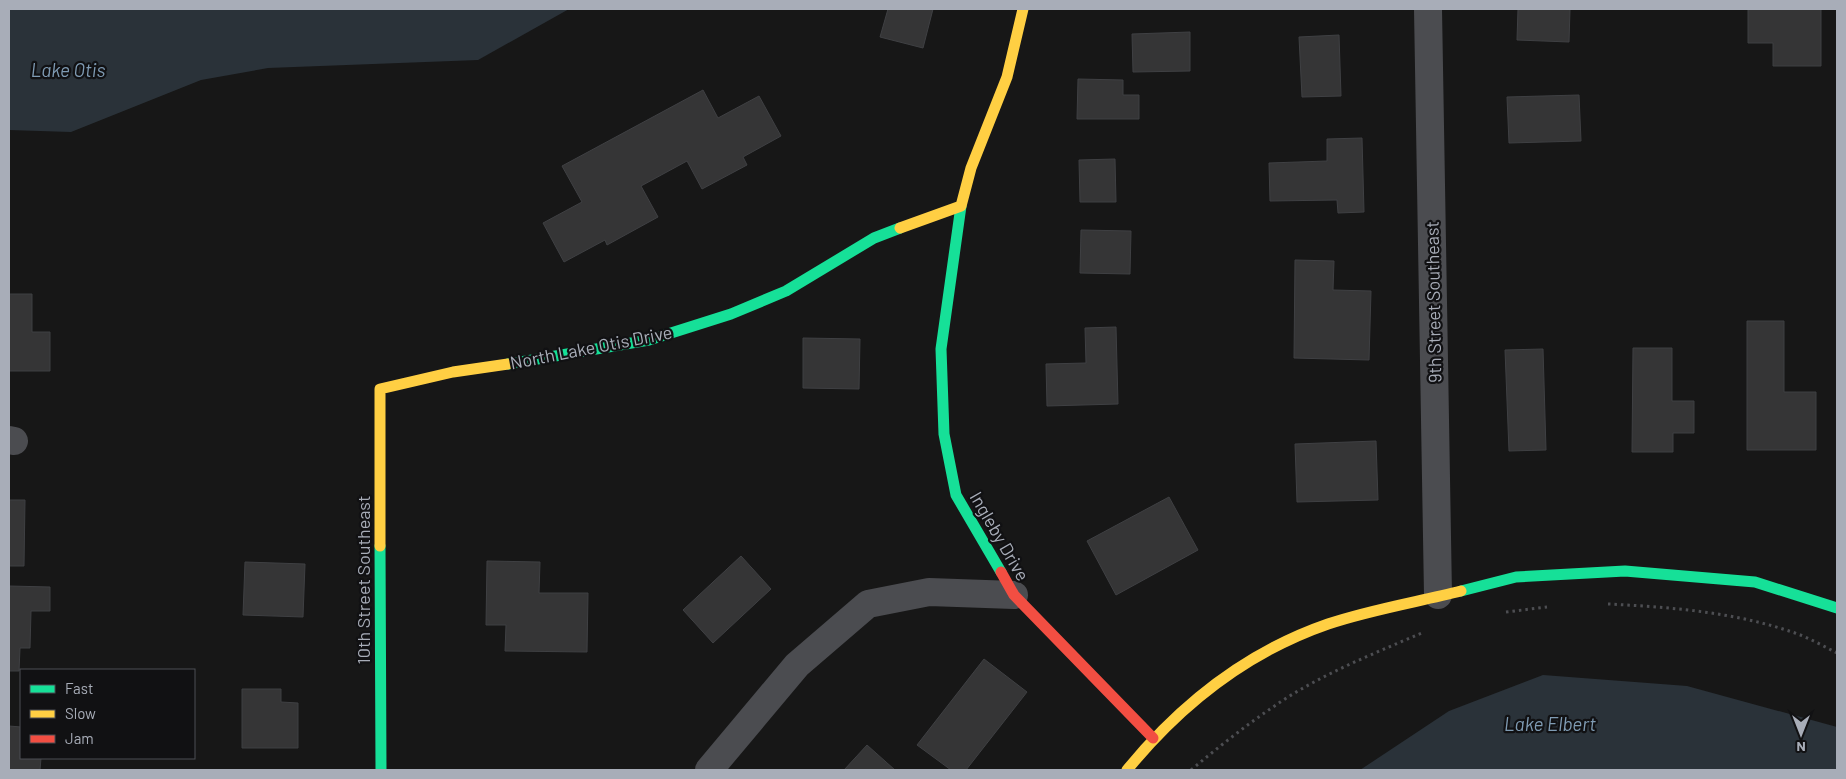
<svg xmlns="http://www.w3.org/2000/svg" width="1846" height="779" font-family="Barlow,sans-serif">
<rect width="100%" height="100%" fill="#171717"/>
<!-- water -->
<path fill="#2a3239" d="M9,9H569L478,60L268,68L201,80L71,132L9,130Z
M1543,675L1687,686L1837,727V770H1360L1449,711Z"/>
<!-- building -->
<path fill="#353536" stroke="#3f4043" d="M888,9H933L923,48L880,37Z
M1518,9H1570L1569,42L1517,40Z
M1748,9H1821V66H1773V43H1748Z
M1190,32V71L1133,72L1132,34Z
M1339,35L1341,96L1302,97L1299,37Z
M1078,79L1123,80V95H1139V119H1077Z
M703,90L718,118L759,96L781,136L743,157L747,165L702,189L687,161L641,186L658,217L607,245L605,240L564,262L543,223L582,202L562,166Z
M1579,95L1581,141L1509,143L1507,97Z
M1362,138L1364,212L1338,213L1337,200L1270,201L1269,163L1327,161V139Z
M1115,159L1116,202H1080L1079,160Z
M1081,230L1131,231L1130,274L1080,273Z
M1295,260L1334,261L1333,290L1371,291L1369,360L1294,358Z
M9,294H32V332H50V371H9Z
M1747,321H1784V392H1816V450H1747Z
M1116,327L1118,404L1047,406L1046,364L1086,363L1085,328Z
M803,338L860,339L859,389L803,388Z
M1633,348H1672V401H1694V433H1673V452H1632Z
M1543,349L1546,450L1509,451L1505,350Z
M1376,441L1378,500L1297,502L1295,444Z
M1169,497L1198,550L1116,595L1087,541Z
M9,500H25L24,566H9Z
M741,556L771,589L713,643L683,610Z
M487,561L540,562L539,593H588L587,652L505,651L506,625H486Z
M245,562L305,564L303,617L243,615Z
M9,586L50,587V611H31L30,648H20L19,671H9Z
M984,659L1027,692L966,770H951L917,745Z
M242,689H281V702L298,703V748H242Z
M9,726L21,727V758H41L40,770H9Z
M867,745L895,770H844Z"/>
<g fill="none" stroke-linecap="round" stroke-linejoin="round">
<!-- path -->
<path stroke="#4d4e52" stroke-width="3" stroke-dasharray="2.5 4" stroke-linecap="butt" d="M1608,604C1669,607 1734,612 1792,632C1808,637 1823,646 1837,653
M1506,612L1547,607
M1191,770C1222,744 1254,719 1288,697C1330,671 1377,652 1422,633"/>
<!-- street -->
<path stroke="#4b4c50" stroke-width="28" d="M1428,9L1438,595
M9,440L14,441
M709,770L797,665L868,604L929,592L1014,595"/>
<!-- fast -->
<path stroke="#16e098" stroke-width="11" d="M961,206L941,349L944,434L956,495L1001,572
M508,364L649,340L731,314L786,291L874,238L900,228
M380,546L381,770
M1461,591L1516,577L1625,571L1755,582L1837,608"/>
<!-- slow -->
<path stroke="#ffcf43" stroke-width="11" d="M900,228L961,206L971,168L1007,77L1023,9
M380,546V389L453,372L508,364
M1127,770C1181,704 1247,652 1328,624C1369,610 1417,602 1461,591"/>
<!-- jam -->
<path stroke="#f24e42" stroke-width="11" d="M1001,572L1014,595L1153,738"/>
</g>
<g text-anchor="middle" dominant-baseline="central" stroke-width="4.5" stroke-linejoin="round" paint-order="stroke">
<!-- street labels -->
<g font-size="18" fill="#a8adb8" stroke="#111113">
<text transform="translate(1433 302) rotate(-91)">9th Street Southeast</text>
<text transform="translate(591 347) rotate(-11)">North Lake Otis Drive</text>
<text transform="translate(1000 536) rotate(60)">Ingleby Drive</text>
<text transform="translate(363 580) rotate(-90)">10th Street Southeast</text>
</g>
<!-- water labels -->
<g font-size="19" font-style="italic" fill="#7f9bb3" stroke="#111113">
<text x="68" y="69">Lake Otis</text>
<text x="1550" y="723">Lake Elbert</text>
</g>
</g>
<!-- border -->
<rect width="1846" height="779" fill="none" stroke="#a8adb8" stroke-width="20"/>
<!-- legend -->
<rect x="20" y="669" width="175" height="90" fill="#111113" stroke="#4d4f55"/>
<rect x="30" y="685" width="25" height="8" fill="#16e098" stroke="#4d4f55"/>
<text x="65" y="694" font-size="15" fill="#a8adb8">Fast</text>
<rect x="30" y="710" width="25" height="8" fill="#ffcf43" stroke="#4d4f55"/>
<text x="65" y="719" font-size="15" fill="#a8adb8">Slow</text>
<rect x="30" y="735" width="25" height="8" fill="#f24e42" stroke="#4d4f55"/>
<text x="65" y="744" font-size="15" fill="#a8adb8">Jam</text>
<!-- north arrow -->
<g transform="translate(1801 734) rotate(180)" stroke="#111113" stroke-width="4" paint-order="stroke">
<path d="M0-4L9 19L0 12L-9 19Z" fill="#a8adb8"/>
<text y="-8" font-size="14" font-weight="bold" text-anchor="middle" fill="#a8adb8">N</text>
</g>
</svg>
